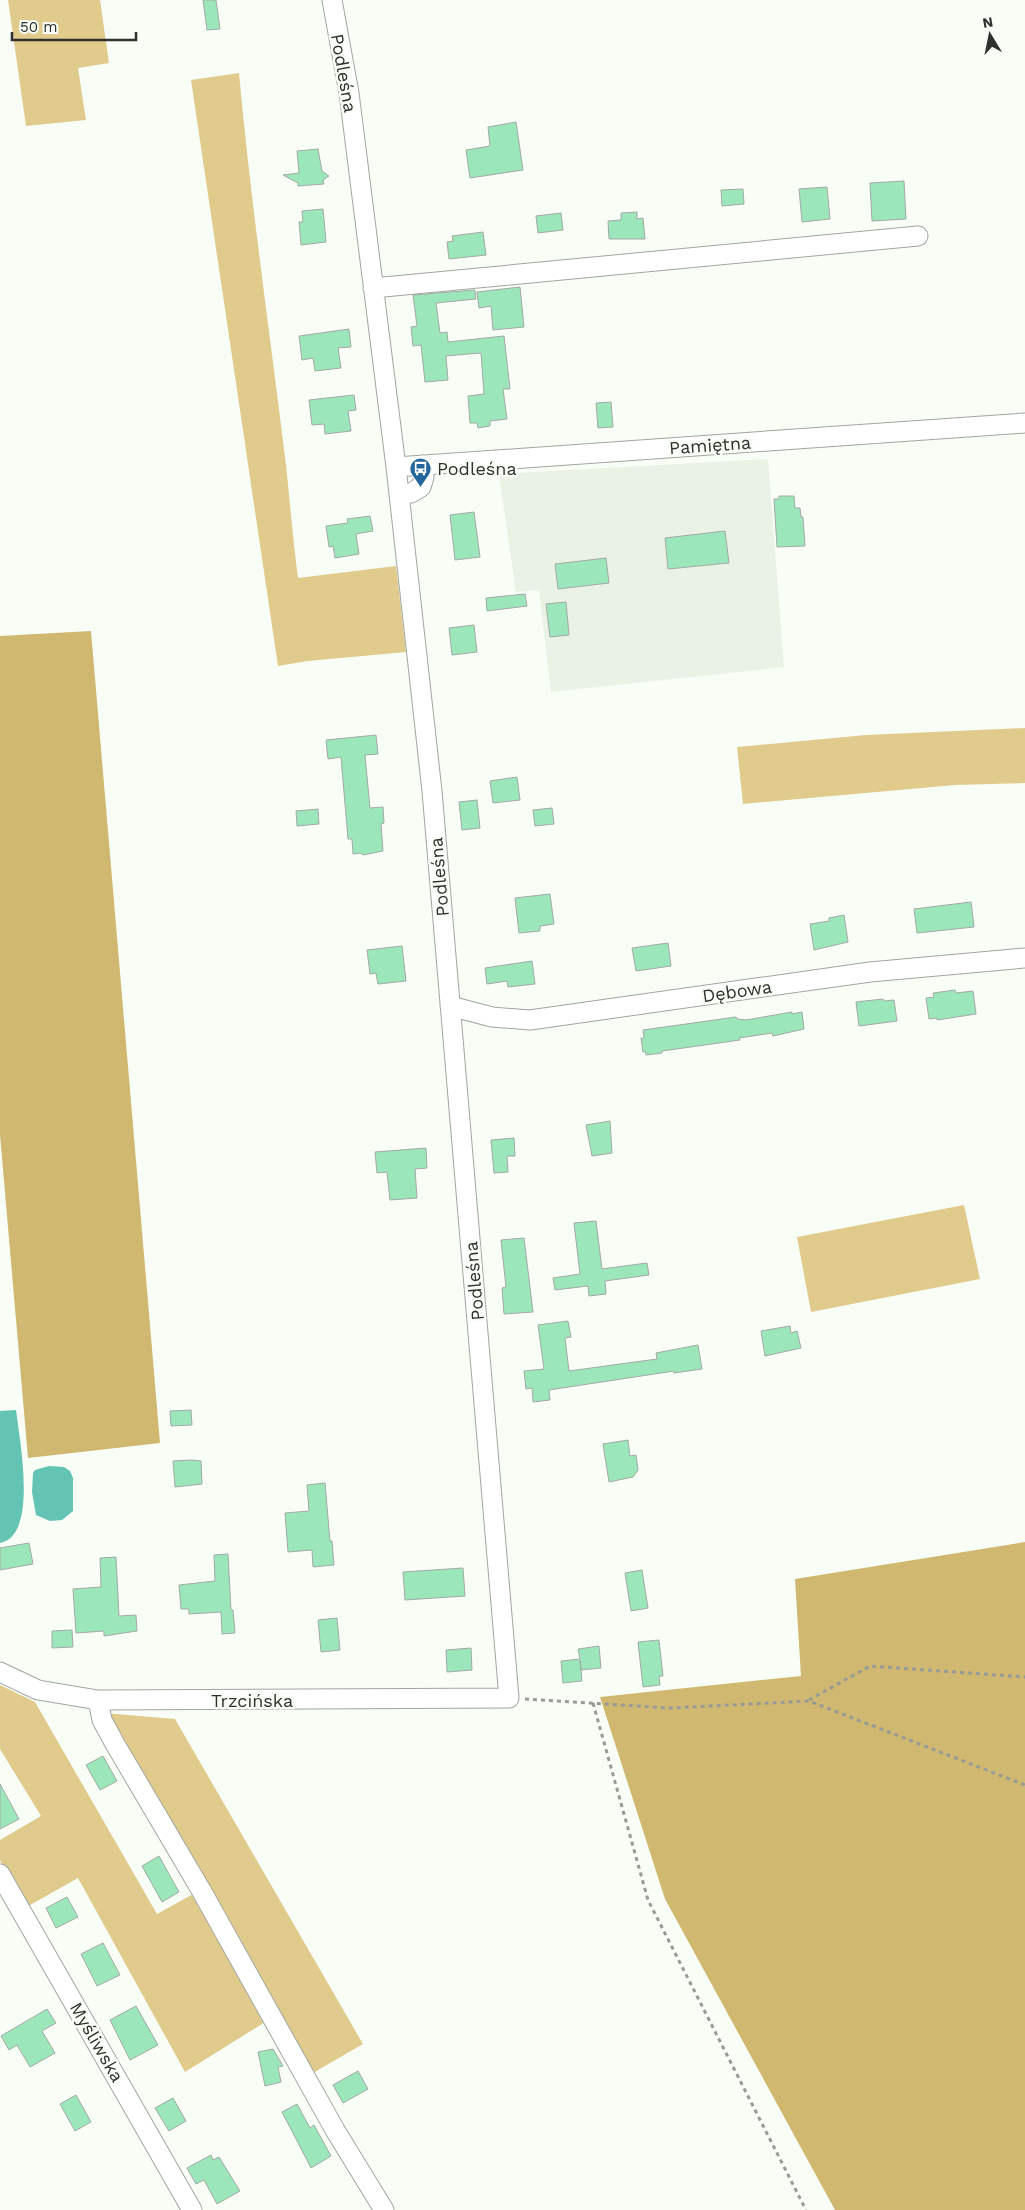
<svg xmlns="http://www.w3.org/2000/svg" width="1025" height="2210" font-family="'Work Sans',sans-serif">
<rect width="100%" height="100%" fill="#f8fdf6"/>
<!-- built -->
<path fill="#e9f2e5" d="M768,459L784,667L551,692L539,590L516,592L499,474Z"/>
<!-- green -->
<path fill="#e0cb8d" d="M8,0H100L109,63L78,68L86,120L26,126Z
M239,73C251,204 270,334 286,465C290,503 293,540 298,578L396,566L406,652L308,661L278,666L191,80Z
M1025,728V783L955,785L743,804L737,747L866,735Z
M964,1205L980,1279L811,1312L797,1237Z
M0,1685L35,1702L157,1914L195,1893L92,1712L175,1719L363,2044L311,2074L278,2014L185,2072L78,1878L23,1909L0,1860V1840L41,1816L0,1749Z"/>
<!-- forest -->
<path fill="#d0b870" d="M91,631L160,1443L28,1458L0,1135V636Z
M1025,1542V2210H835L665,1899L600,1697L801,1676L795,1579Z"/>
<!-- water -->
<path fill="#63c4b3" d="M16,1410C19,1437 39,1536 0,1543V1411Z
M49,1466L64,1467L70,1471L73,1478V1511L62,1520L50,1521L36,1515L32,1492L33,1473L35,1470Z"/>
<!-- building -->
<path fill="#9ce6bb" stroke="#a3aaa5" d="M203,0H216L220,29L207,30Z
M516,122L523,170L470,178L466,150L490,146L488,127Z
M318,149L322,171L329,176L323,180L324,184L298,186V183L283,175L299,173L297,151Z
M904,181L906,219L872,221L870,183Z
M827,187L830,219L802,222L799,189Z
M743,189L744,204L722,206L721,190Z
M323,209L326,242L301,245L299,222H303L302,211Z
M637,212V219L643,218L645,239H609L608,221L621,220V213Z
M561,213L563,230L538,233L536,216Z
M483,232L486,255L449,259L447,242L453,241L452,236Z
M520,287L524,327L493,330L491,306L479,308L477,292Z
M475,290L476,299L436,303L440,333L447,332L448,342L504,336L510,389H503L507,419L490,421V426L478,428L477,423H470L468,396L484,394L481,353L446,356L448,380L425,382L421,345L413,346L411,327L417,326L413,295Z
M349,329L351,347L338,348L341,368L315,371L313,358L302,360L299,336Z
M354,395L356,410L348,411L351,431L325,434L324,424L312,425L309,400Z
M611,402L613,427L598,428L596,403Z
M779,496H794L795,508H800L801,517H803L805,546L777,547L774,499H779Z
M474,512L480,557L455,560L450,515Z
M370,516L373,531L356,534L359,554L335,558L333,546L329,547L326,526L348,523L347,519Z
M725,531L729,563L668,569L665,538Z
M606,558L609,583L558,589L555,564Z
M525,594L527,606L487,611L486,598Z
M566,602L569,635L550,637L546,604Z
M474,625L477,652L452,655L449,628Z
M376,735L378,754L365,755L370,808L383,807L384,823L381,824L383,851L363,855L361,853L353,854L352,839H348L341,757L328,759L326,740Z
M517,777L520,800L493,803L490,781Z
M477,800L480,828L462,830L459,802Z
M552,808L554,824L535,826L533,810Z
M318,809L319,824L297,826L296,811Z
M550,894L554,924L540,926V931L519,933L515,898Z
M971,902L974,927L917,933L914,909Z
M844,915L848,942L814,950L810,924L829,921V918Z
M668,943L671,966L636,971L632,948Z
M402,946L406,981L378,984L376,973L370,974L367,950Z
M532,961L535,984L508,987L507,981L487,984L485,968Z
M955,990L956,993L973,991L976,1014L937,1020V1018L929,1019L926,998L934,997L933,993Z
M883,999L884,1001L894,1000L897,1021L859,1026L856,1002Z
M792,1012V1014L802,1012L804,1029L773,1036L772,1033L739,1038L740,1040L662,1051V1053L646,1055V1052H643L641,1038H644L643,1030L736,1017L737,1019L746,1020Z
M610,1121L612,1153L592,1156L586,1125Z
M514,1138L515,1156H507L508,1172L494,1173L491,1140Z
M426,1148L427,1168L415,1169L417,1198L390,1200L387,1172L377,1173L375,1152Z
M596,1221L602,1269L647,1263L649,1275L605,1281L606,1294L589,1296L588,1286L555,1290L553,1278L580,1274L574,1223Z
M524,1238L533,1312L504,1314L502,1288L506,1287L501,1240Z
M568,1321L571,1337L565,1338L569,1371L657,1359L656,1353L698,1345L702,1369L674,1373V1371L549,1390L550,1400L533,1402L532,1388L526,1389L524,1371L544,1369L538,1325Z
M790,1326L791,1333L797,1331L801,1348L765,1356L761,1331Z
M191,1410L192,1425L171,1426L170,1411Z
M628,1440L630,1456L636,1455L638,1470L633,1477L609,1482L603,1444Z
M192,1460L201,1461L202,1484L175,1487L173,1461Z
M325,1483L330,1541H332L334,1565L313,1567L312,1550L288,1552L285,1513L309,1511L307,1485Z
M29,1543L33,1564L0,1570V1548Z
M228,1554L231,1610H233L235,1633L222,1634L221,1612L189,1614V1609H181L179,1585L215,1581L214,1555Z
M116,1557L119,1616L136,1615L137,1631L104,1636V1631L76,1633L73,1589L101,1587L100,1558Z
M463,1568L465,1596L405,1600L403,1572Z
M642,1570L648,1608L631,1611L625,1573Z
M337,1618L340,1650L321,1652L318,1620Z
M72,1630L73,1647L52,1648V1631Z
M659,1640L663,1676H659L660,1685L643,1687L638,1642Z
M599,1646L601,1668L581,1670L580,1660L582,1681L563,1683L561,1661L580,1659L578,1649Z
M471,1648L472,1670L447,1672L446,1650Z
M103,1756L117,1781L100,1790L86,1765Z
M0,1784L19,1819L0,1829Z
M159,1856L179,1892L162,1902L142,1866Z
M67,1897L78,1917L56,1928L46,1908Z
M103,1943L120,1975L97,1986L81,1954Z
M136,2006L158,2045L130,2060L110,2020Z
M47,2009L56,2023L42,2031L55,2053L30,2067L17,2045L9,2050L1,2036Z
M273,2049L283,2066L278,2067L281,2082L265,2086L258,2052Z
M358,2071L368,2089L343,2103L333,2085Z
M76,2095L91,2122L75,2131L60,2104Z
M173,2098L186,2121L169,2131L155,2108Z
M297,2104L310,2128L314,2125L331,2156L311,2168L282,2112Z
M211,2155L213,2160L219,2157L240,2191L217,2204L204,2180L196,2184L187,2168Z"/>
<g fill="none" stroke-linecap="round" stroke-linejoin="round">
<defs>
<path id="minor" d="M373,288L918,236
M396,467L1025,423
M399,494L411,493L421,487L424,477L423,465
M450,1006L492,1017L530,1020L870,972L1025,958
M0,1672L38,1690L98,1700L509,1698L432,791L396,467L349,93L332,0
M98,1700L102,1720L115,1744L201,1890L335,2130L384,2210
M0,1874L192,2210"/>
</defs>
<!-- minor casing -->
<use href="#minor" stroke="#a1a6a0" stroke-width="21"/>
<!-- path -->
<path stroke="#979b96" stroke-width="3" stroke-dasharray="4 4" stroke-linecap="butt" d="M525,1699L670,1708L809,1701L1025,1785
M809,1700L870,1666L1025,1677
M593,1703L648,1900L806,2210"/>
<!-- minor -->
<use href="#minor" stroke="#fff" stroke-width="19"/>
</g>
<!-- icons -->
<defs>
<symbol id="bus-pin" viewBox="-11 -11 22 30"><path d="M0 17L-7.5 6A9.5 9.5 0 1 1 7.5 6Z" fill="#23669b" stroke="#f8fdf6"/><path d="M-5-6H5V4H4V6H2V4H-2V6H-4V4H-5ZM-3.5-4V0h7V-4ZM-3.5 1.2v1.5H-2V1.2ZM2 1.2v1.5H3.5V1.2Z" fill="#fff"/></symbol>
</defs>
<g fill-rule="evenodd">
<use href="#bus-pin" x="408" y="456" width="25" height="34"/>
</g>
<g text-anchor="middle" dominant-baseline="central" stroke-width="5" stroke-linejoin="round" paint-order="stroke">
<!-- street labels -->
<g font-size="18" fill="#2f312e" stroke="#f8fdf6">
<text transform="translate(344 73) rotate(80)">Podleśna</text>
<text transform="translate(710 445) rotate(-4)">Pamiętna</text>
<text transform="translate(439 877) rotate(-95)">Podleśna</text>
<text transform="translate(737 991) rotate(-8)">Dębowa</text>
<text transform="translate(474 1281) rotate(-95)">Podleśna</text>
<text x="252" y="1700">Trzcińska</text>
<text transform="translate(97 2042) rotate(60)">Myśliwska</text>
</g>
<!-- poi labels -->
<g font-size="18" fill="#2f312e" stroke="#f8fdf6" text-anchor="start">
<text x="437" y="468">Podleśna</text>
</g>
</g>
<!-- north arrow -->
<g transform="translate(990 35) rotate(350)" stroke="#f8fdf6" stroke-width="4" paint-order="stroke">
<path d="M0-4L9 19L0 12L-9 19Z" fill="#2f312e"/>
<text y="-8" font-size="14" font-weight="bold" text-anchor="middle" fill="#2f312e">N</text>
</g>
<!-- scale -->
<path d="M12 32v8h124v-8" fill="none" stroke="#2f312e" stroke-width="2.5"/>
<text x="20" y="32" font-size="15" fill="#2f312e" stroke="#f8fdf6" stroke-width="4" paint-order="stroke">50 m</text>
</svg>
